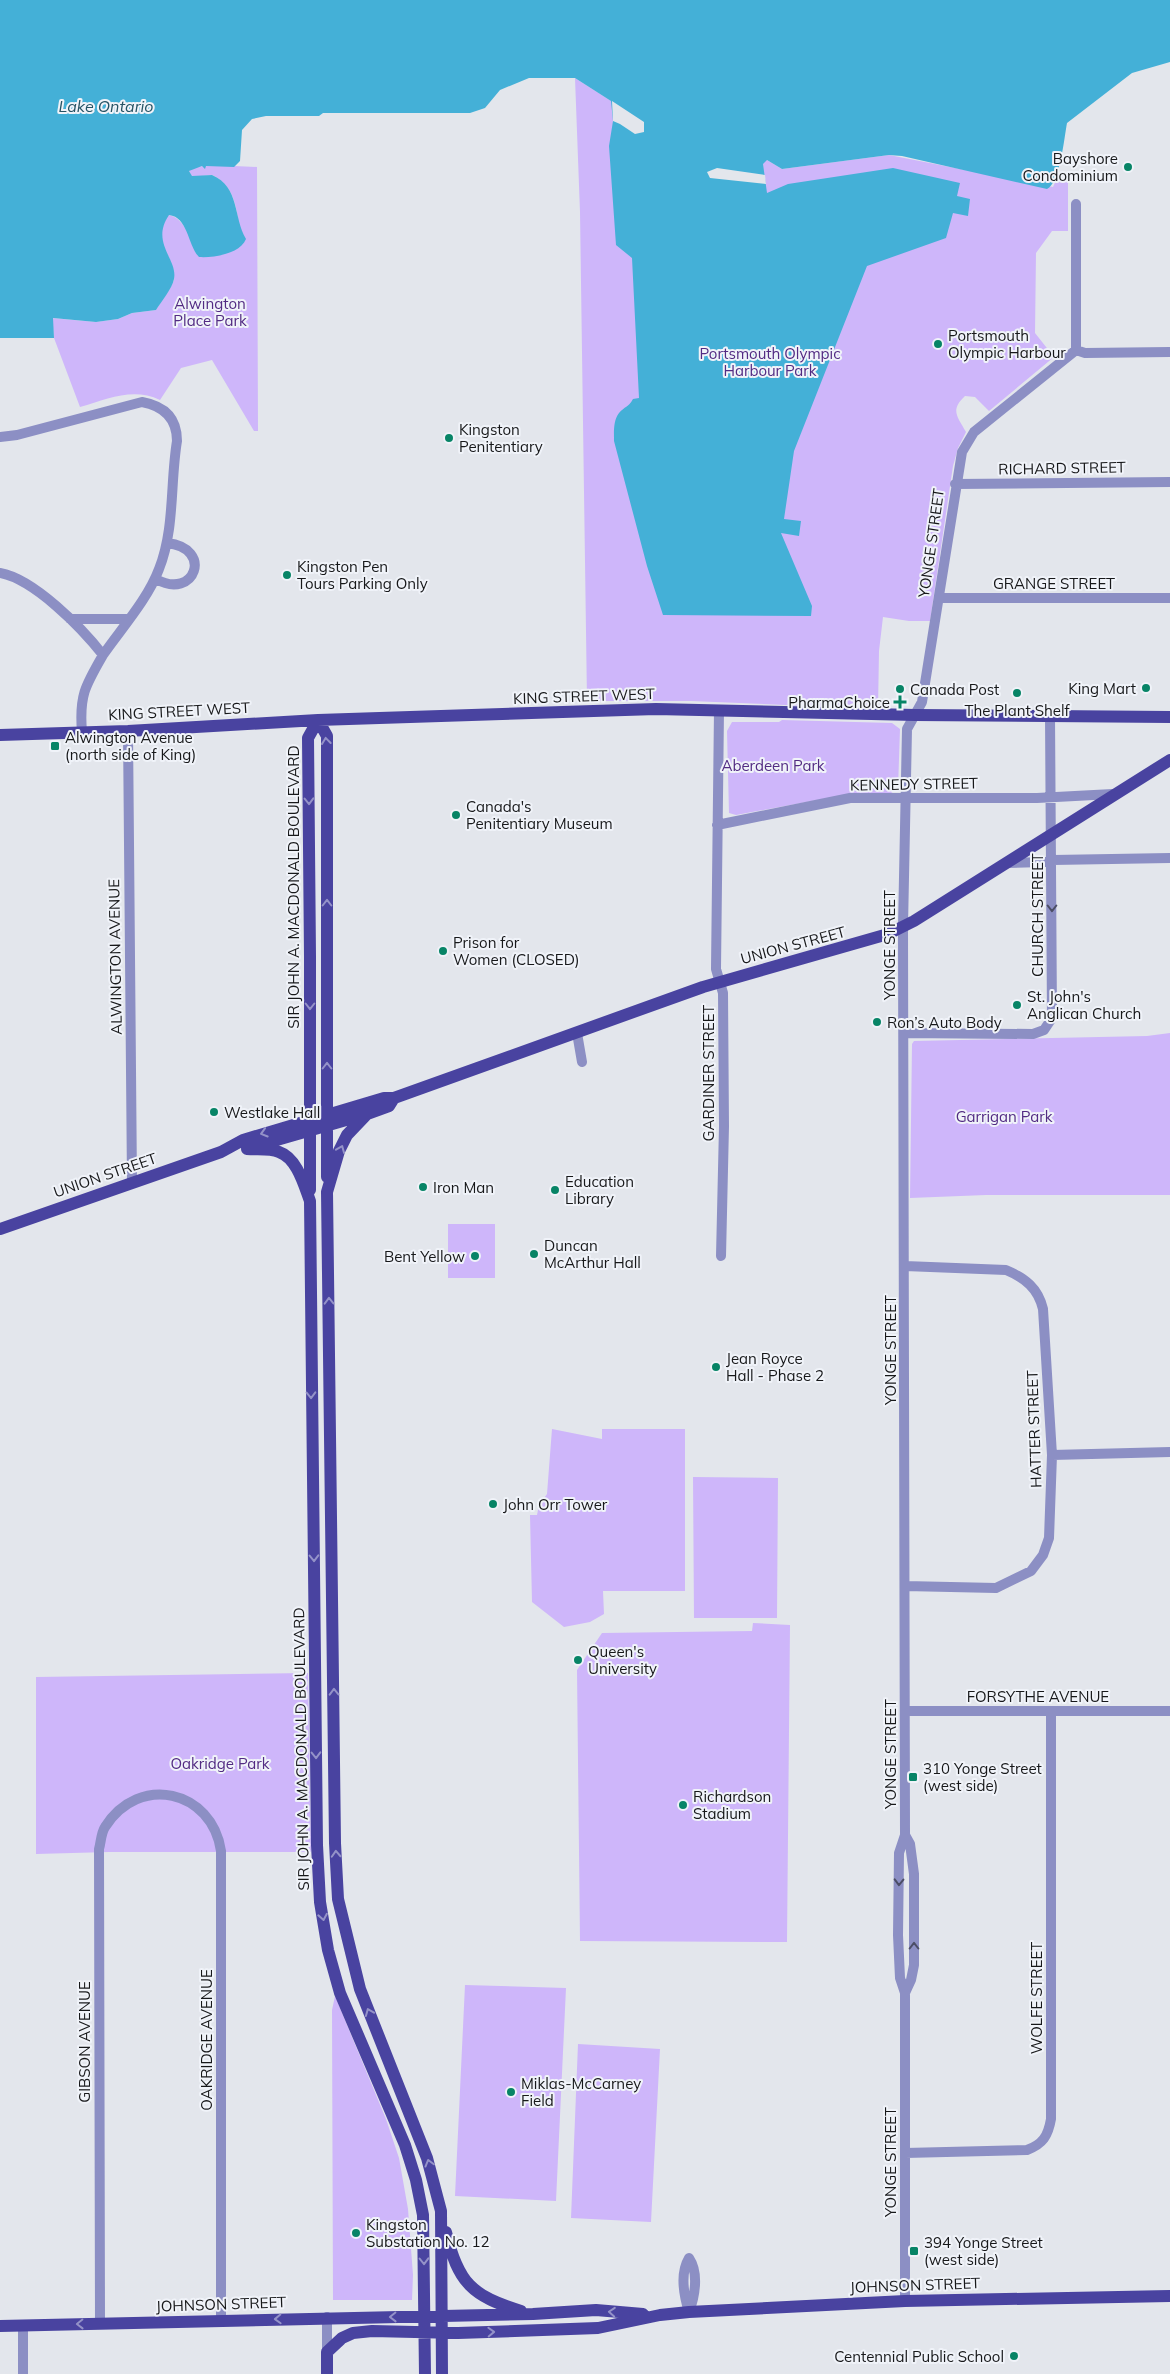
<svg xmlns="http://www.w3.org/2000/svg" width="1170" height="2374" font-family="Mulish,sans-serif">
<rect width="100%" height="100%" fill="#e3e6ec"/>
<!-- green -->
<path fill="#ceb6fa" d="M575,78L627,111L759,161L767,160L782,169L889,155L1053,187L1057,178L1068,181V231H1052L1036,253L1035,333L1054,357L989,411L975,397L965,396C950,410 957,416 966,432L958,448L953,466L930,621H909L883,617L879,651L878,709L691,701H587L580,212Z
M212,165L257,167L258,431H254L212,360L181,368L160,400C133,387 108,399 80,407L54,338L52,318L96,322L118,319L132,313L156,310C160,303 173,286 174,279C176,257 150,242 168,215C183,216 192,240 196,253L239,228C237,207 233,184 212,175L192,177L189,171L195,167Z
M782,720L892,723L900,729L898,789L891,793L823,799L736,815L729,813L727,731L732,722H779Z
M1170,1033V1195H986L910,1198L912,1044L914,1041L1147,1036Z
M448,1224H495V1278H448Z
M552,1429L602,1439V1429H685V1591H603L604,1614L590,1622L564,1627L532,1602L530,1515H537L539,1505L547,1494Z
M693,1477L778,1478L777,1618H694Z
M753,1623L790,1625L787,1942L580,1941L577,1670L602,1633L752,1631Z
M308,1673L311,1852H109L36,1854V1677Z
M465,1985L566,1988L556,2201L455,2196Z
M335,1996L386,2119L399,2158L408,2209L413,2275L412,2300H333L332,2010Z
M578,2044L660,2049L651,2222L571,2218Z"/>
<!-- water -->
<path fill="#44b0d7" d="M0,0H1170V62L1132,73L1067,123C1064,139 1060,183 1047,189L902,156L889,155L782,169L767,160L763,164L767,193L788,184L893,168L960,183L957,196L970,199L968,216L953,213L946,238L867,266L794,451L784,519L801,521L799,536L781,533L812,606L811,616L663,615L647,566L614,441C614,432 613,421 619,413C625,406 628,408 633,399L639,398L632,258L616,245L609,146L613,121L611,101L575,78H529L500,90L485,108L470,113H323L319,116H266L252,119L242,130L240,161L234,167L206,166L205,169L202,166L189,171L192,176L212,175C240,187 233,217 246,239C240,254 213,258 199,257C188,246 188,217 169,215C150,243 178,259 174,279C172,289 161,302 156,310L132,313L118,319L96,322L53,318L54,338H0Z"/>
<!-- pier -->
<path fill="#e3e6ec" d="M612,101L644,122V132L635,134L620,124L613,121Z
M717,168L765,175L766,184L710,178L707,172Z"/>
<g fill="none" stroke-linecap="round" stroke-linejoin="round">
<!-- minor -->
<path stroke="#8c8fc4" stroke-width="10" d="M1076,350V204
M1076,350L1085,353L1170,352
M0,437L17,435L142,402C164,406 177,418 177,441C170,483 175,529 159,569C148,599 121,629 103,655C82,628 34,579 0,573
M955,484L1170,482
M156,579C195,601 214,548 167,543
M939,598H1170
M70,619H128
M719,710L716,969L723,993L724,1126L721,1256
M128,731L132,1183
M82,732C79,696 85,686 103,655
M717,825L850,798H1037L1113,794
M1007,863L1043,862L1053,860L1170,858
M577,1033L582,1062
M904,1033L1033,1034L1044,1030L1052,1018L1050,716
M905,1266L1006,1270C1025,1278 1038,1288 1043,1309L1052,1455L1049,1538L1043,1555L1031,1571L996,1588L905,1586
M1052,1455L1170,1452
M905,1711H1170
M905,1835L910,1844L914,1874V1965L911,1980L905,1993
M905,2153L1027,2150C1043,2144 1048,2136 1051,2119V1711
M689,2258C699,2273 695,2296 689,2312C684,2296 680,2273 689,2258Z
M905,2301V1993L900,1978L898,1935L899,1853L905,1835L903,927L907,729L922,702L962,452L974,432L1076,350
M327,2317V2352
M100,2324L99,1849C101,1842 101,1833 105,1827C139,1773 212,1790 221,1851V2321
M23,2374V2325"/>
<!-- major -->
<path stroke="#4943a0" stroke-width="12" d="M318,720L327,736V1177
M0,735L128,731L318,720L656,709L915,715L1170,717
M367,1114L347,1135L339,1151L327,1192L335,1843L338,1899L360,1989L427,2158L441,2211L442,2374
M256,1146L367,1114L389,1106L394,1098
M247,1149C257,1150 270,1148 279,1152C297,1158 304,1185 310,1201L317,1845L320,1902L328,1950L340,1993L405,2145L416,2180L423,2215L425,2374
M310,1190V957L308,738L318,720
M0,1229L221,1152L243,1140L384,1098H394L703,987L888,934L914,921L1170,760
M446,2232C458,2283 472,2296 521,2311
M0,2326L533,2314L596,2310L643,2314
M327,2374V2352L342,2338L353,2333L372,2331L458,2333L598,2328L660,2315L689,2312L905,2301L1170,2296"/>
</g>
<!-- one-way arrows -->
<defs><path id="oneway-chevron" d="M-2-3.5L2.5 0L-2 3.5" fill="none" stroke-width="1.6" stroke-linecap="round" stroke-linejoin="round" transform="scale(1.25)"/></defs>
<g stroke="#9492c8">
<use href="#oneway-chevron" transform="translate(326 741) rotate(-97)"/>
<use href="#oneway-chevron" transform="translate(309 801) rotate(89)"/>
<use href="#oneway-chevron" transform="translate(327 903) rotate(-90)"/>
<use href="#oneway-chevron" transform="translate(310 1006) rotate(90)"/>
<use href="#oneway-chevron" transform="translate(327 1066) rotate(-90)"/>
<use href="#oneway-chevron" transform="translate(264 1133) rotate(163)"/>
<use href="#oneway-chevron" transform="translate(341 1149) rotate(-68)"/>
<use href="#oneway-chevron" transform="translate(329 1301) rotate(-91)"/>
<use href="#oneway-chevron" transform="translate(311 1395) rotate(89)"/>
<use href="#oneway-chevron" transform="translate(314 1558) rotate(89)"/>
<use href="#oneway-chevron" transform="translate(334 1692) rotate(-91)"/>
<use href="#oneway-chevron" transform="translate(316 1755) rotate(89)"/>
<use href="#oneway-chevron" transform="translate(336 1854) rotate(-93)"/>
<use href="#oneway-chevron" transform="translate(323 1917) rotate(80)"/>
<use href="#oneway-chevron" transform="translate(369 2012) rotate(-112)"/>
<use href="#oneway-chevron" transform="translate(429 2163) rotate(-105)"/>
<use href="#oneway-chevron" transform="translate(424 2261) rotate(89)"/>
<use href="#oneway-chevron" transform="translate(612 2312) rotate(-176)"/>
<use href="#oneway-chevron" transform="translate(393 2317) rotate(179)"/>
<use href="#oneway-chevron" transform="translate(278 2319) rotate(178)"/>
<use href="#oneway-chevron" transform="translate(80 2324) rotate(179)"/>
<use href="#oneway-chevron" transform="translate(491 2332) rotate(-2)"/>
</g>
<g stroke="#4c4e66">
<use href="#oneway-chevron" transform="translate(1052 908) rotate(90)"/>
<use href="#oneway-chevron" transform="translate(899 1882) rotate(91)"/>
<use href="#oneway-chevron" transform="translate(914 1946) rotate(-90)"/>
</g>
<!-- markers -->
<g fill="#078466" stroke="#f0f3f9" stroke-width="2">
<circle cx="1128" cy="167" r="5"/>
<circle cx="938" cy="344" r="5"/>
<circle cx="449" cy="438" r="5"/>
<circle cx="287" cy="575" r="5"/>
<circle cx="1146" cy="688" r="5"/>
<circle cx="900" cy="689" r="5"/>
<circle cx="1017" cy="693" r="5"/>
<path d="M897.5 694.5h5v5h5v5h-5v5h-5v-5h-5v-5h5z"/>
<rect x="50" y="741" width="10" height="10" rx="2.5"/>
<circle cx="456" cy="815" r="5"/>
<circle cx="443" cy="951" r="5"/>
<circle cx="1017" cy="1005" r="5"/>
<circle cx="877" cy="1022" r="5"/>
<circle cx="214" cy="1112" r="5"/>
<circle cx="423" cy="1187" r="5"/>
<circle cx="555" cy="1190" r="5"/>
<circle cx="534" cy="1254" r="5"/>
<circle cx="475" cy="1256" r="5"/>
<circle cx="716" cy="1367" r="5"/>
<circle cx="493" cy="1504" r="5"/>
<circle cx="578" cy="1660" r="5"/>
<rect x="908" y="1772" width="10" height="10" rx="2.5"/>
<circle cx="683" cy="1805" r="5"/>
<circle cx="511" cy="2092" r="5"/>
<circle cx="356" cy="2233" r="5"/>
<rect x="909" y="2246" width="10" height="10" rx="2.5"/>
<circle cx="1014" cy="2356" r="5"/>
</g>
<g text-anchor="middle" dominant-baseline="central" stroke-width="4" stroke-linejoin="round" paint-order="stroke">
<!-- poi labels -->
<g font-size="15" fill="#17181a" stroke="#f0f3f9" text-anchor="start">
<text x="1118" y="158" text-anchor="end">Bayshore<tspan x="1118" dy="17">Condominium</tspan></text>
<text x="948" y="335">Portsmouth<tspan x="948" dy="17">Olympic Harbour</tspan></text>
<text x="459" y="429">Kingston<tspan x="459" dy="17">Penitentiary</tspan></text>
<text x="297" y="566">Kingston Pen<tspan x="297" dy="17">Tours Parking Only</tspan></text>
<text x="1136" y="688" text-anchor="end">King Mart</text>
<text x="910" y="689">Canada Post</text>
<text x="890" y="702" text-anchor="end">PharmaChoice</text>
<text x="1017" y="710" text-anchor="middle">The Plant Shelf</text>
<text x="65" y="737">Alwington Avenue<tspan x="65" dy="17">(north side of King)</tspan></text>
<text x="466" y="806">Canada's<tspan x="466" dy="17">Penitentiary Museum</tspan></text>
<text x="453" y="942">Prison for<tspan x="453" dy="17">Women (CLOSED)</tspan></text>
<text x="1027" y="996">St. John's<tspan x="1027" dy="17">Anglican Church</tspan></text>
<text x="887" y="1022">Ron’s Auto Body</text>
<text x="224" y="1112">Westlake Hall</text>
<text x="565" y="1181">Education<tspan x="565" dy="17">Library</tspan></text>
<text x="433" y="1187">Iron Man</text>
<text x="544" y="1245">Duncan<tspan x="544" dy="17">McArthur Hall</tspan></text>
<text x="465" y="1256" text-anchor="end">Bent Yellow</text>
<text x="726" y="1358">Jean Royce<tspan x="726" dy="17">Hall - Phase 2</tspan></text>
<text x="503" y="1504">John Orr Tower</text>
<text x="588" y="1651">Queen's<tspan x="588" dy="17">University</tspan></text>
<text x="923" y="1768">310 Yonge Street<tspan x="923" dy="17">(west side)</tspan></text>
<text x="693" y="1796">Richardson<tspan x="693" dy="17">Stadium</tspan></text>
<text x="521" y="2083">Miklas-McCarney<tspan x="521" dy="17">Field</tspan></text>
<text x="366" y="2224">Kingston<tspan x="366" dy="17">Substation No. 12</tspan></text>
<text x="924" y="2242">394 Yonge Street<tspan x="924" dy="17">(west side)</tspan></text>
<text x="1004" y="2356" text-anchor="end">Centennial Public School</text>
</g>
<!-- park labels -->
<g font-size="15" fill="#522b83" stroke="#f0f3f9">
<text x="210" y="303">Alwington<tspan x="210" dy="17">Place Park</tspan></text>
<text x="770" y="353">Portsmouth Olympic<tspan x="770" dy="17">Harbour Park</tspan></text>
<text x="773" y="765">Aberdeen Park</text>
<text x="1004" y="1116">Garrigan Park</text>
<text x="220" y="1763">Oakridge Park</text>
</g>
<!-- street labels -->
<g font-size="15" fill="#17181a" stroke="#f0f3f9">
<text transform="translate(1062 468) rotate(-1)">RICHARD STREET</text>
<text transform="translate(931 543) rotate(-82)">YONGE STREET</text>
<text x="1054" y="583">GRANGE STREET</text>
<text transform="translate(584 696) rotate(-2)">KING STREET WEST</text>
<text transform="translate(179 711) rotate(-3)">KING STREET WEST</text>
<text transform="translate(914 784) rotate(-1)">KENNEDY STREET</text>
<text transform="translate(293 887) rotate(-90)">SIR JOHN A. MACDONALD BOULEVARD</text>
<text transform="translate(1037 915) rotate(-90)">CHURCH STREET</text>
<text transform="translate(793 945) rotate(-15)">UNION STREET</text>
<text transform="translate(889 945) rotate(-90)">YONGE STREET</text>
<text transform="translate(115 957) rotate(-91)">ALWINGTON AVENUE</text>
<text transform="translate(708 1073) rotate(-90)">GARDINER STREET</text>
<text transform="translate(105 1175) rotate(-19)">UNION STREET</text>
<text transform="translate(890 1350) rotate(-90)">YONGE STREET</text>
<text transform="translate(1034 1429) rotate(-92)">HATTER STREET</text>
<text x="1038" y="1696">FORSYTHE AVENUE</text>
<text transform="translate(301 1749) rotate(-91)">SIR JOHN A. MACDONALD BOULEVARD</text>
<text transform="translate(890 1754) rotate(-90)">YONGE STREET</text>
<text transform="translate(1036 1998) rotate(-90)">WOLFE STREET</text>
<text transform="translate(206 2040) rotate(-90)">OAKRIDGE AVENUE</text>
<text transform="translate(84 2042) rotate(-90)">GIBSON AVENUE</text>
<text transform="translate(890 2162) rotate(-90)">YONGE STREET</text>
<text transform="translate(915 2285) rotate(-2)">JOHNSON STREET</text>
<text transform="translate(221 2304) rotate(-2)">JOHNSON STREET</text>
</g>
<!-- water labels -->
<g font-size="16" font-style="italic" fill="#265364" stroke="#f0f3f9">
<text x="106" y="106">Lake Ontario</text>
</g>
</g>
</svg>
